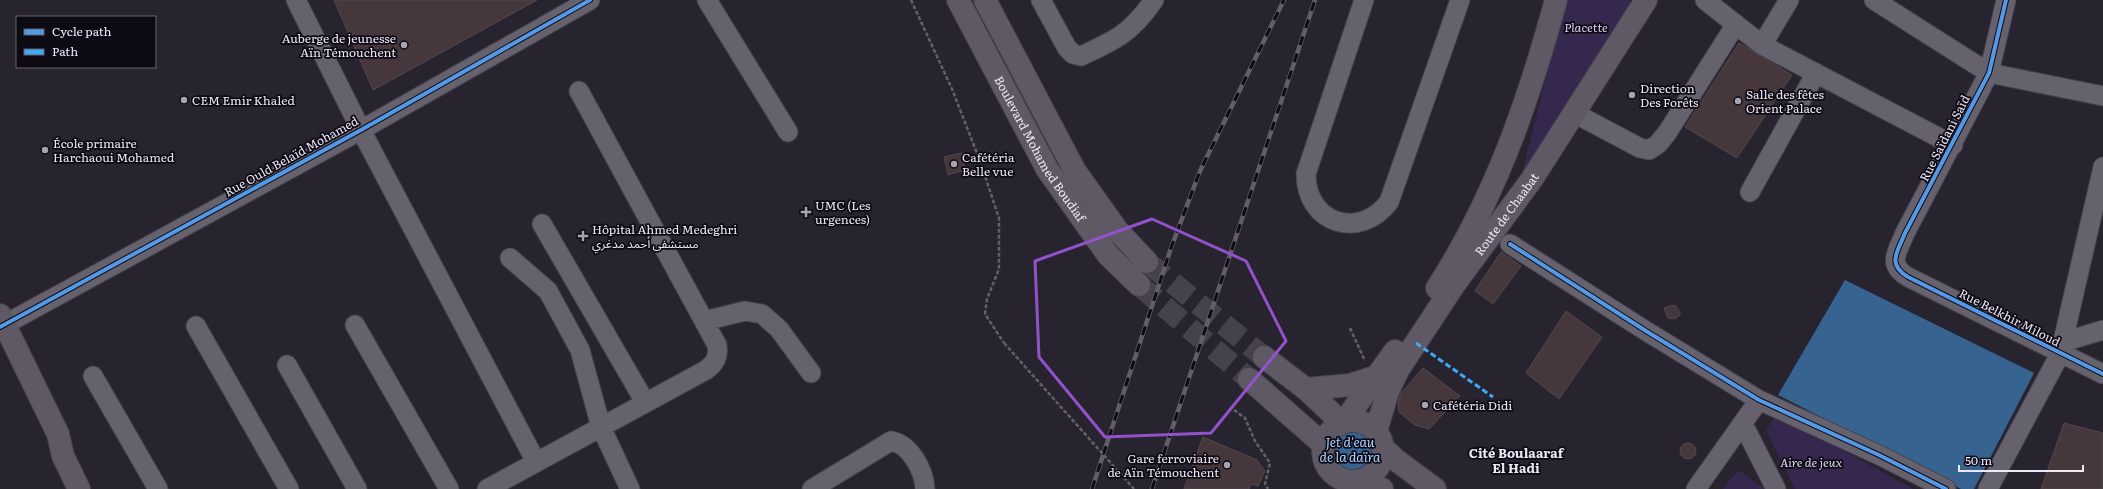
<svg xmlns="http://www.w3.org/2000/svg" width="2103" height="489" font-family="Literata,'Noto Sans Arabic',serif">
<rect width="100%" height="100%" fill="#27232f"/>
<!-- green -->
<path fill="#36274f" d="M1565,0H1628L1632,3L1522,174Z
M1777,414L1913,489H1795L1766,430Z
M1738,470L1765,489H1723Z"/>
<!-- water -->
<path fill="#366390" d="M1845,280L2034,373L1974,489H1961L1778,395Z
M1328 449a22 22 0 1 1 44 0a22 22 0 1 1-44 0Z"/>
<!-- building -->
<path fill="#45373b" stroke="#51494e" d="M334,0H537L373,90Z
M1739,43L1792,75L1737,158L1685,127Z
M962,153L965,170L948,175L944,157Z
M1501,252L1521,266L1493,304L1475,291Z
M1672,305L1676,306L1680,312V315L1675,319L1668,318L1664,308Z
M1566,311L1602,337L1559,399L1526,373Z
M1423,368L1460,396L1429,429L1415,425L1399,412L1398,402L1401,393Z
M2064,423L2103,433V489H2041Z
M1203,437L1257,460L1265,471L1258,486L1251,484L1249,489H1184Z
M1680 451a8 8 0 1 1 16 0a8 8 0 1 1-16 0Z"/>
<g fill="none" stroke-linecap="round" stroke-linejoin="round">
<!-- major-tunnel -->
<path stroke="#45414d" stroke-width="22" stroke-dasharray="22 11" stroke-linecap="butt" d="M1147,262L1264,357
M1139,285L1249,379"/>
<defs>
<path id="minor" d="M296,0L361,130L536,462
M707,0L788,132
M1041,0L1067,48L1073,54L1081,56C1116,40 1131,33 1154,0
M1364,0L1306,174C1306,223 1359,241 1389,202L1460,0
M1705,0L1762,45L1953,145
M1874,0L1989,73L2103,96
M2006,0L1989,73L1905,233C1898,251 1886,264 1908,277L2103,374
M1762,45L1789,0
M1574,113L1640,148L1649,150L1658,144L1667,133L1736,24
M1750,192L1816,73
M542,224L645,402
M1510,244L1646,331L1759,400L1879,455L1946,489
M510,258L548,291L580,350L601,427L630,489
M704,321L745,311L762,314L779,329L811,373
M355,325L449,489
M196,326L289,489
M0,327L361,130L590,0
M2063,342L2103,330
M287,365L357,489
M93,376L158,489
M1743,424L1776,489
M487,489L706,370C715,363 719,357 717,345L579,91
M812,489L891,441C910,444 924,470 925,489
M1696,489L1759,400
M1988,489L2060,354L2103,167"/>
<g id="major">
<path id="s1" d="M958,0L1047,169L1108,255L1139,285"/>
<path d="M985,0L1075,171L1117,230L1147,262"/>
<path d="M1437,288C1495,199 1528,102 1556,0"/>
<path d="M0,315L58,434L63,456L79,489"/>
<path d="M1264,357L1306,389L1342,423"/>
<path d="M1249,379L1324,445"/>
<path d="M1306,389L1350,385L1378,376"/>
<circle cx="1353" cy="451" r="30"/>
<path d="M1344,422L1395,351"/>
<path id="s2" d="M1376,431L1388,391L1398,370L1454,285L1532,179L1646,0"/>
<path d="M1383,448L1396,460L1435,489"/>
<path d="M1359,480L1382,489"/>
</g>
</defs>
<!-- minor casing -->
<use href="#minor" stroke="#45414c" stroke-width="21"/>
<!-- major casing -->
<use href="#major" stroke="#45414c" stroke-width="24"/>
<!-- path -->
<path stroke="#63606a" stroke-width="2.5" stroke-dasharray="4 2" stroke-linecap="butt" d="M911,0L952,89L980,161L999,218V269L987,299L985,314L1004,343
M1350,328L1365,361
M1234,410L1245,418L1255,441L1270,463L1265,484L1268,489"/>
<!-- minor -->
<use href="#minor" stroke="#66626d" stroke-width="19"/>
<!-- major -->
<use href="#major" stroke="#5e5965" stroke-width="22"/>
<defs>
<path id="rail" d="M1092,489L1171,248L1200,171L1284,0
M1152,489L1315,0"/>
</defs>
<!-- rail casing -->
<use href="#rail" stroke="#625e68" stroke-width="4.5"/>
<!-- rail -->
<use href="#rail" stroke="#0d0a14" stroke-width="3" stroke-dasharray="9" stroke-linecap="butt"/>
<!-- path-bridge -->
<path stroke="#63606a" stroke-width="2.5" stroke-dasharray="4 2" stroke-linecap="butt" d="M1004,343L1134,489"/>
<!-- quiet -->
<path stroke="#3fa9f5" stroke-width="3" stroke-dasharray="6 3" stroke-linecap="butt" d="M1416,343L1493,397"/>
<defs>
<path id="cycleway" d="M2006,0L1989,73L1905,233C1898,251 1886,264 1908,277L2103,374
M1510,244L1646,331L1759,400L1879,455L1946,489
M0,327L361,130L590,0"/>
</defs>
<!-- cycleway casing -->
<use href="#cycleway" stroke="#0d0a14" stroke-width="6"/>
<!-- cycleway -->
<use href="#cycleway" stroke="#5399e6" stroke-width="4"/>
</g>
<!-- marked area -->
<path fill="none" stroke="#9252cb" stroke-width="3" stroke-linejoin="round" d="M1152,219L1246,261L1286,341L1211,433L1105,437L1039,357L1035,261Z"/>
<!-- markers -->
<g fill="#a8a3b2" stroke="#0d0a14" stroke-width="1.5">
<circle cx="404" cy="45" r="4"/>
<circle cx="1632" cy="95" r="4"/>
<circle cx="184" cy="100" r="4"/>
<circle cx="1738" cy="101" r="4"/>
<circle cx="45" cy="150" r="4"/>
<circle cx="954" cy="164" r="4"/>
<path d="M804 206h4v4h4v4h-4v4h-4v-4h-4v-4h4z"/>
<path d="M581 230h4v4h4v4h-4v4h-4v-4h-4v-4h4z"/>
<circle cx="1425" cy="405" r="4"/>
<circle cx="1227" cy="465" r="4"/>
</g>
<g text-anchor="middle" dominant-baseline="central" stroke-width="3.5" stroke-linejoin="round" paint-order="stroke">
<!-- park labels -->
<g font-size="12" font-style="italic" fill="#ded4f7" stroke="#0d0a14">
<text x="1586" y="27">Placette</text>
<text x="1811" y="462">Aire de jeux</text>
</g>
<!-- poi labels -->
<g font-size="12" fill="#ede8f9" stroke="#0d0a14" text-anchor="start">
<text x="396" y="38" text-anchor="end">Auberge de jeunesse<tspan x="396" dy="14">Aïn Témouchent</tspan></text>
<text x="1640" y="88">Direction<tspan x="1640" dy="14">Des Forêts</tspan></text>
<text x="1746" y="94">Salle des fêtes<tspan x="1746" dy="14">Orient Palace</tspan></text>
<text x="192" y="100">CEM Emir Khaled</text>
<text x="53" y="143">École primaire<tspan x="53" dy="14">Harchaoui Mohamed</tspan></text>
<text x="962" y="157">Cafétéria<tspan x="962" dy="14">Belle vue</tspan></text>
<text x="815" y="205">UMC (Les<tspan x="815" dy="14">urgences)</tspan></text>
<text x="592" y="229">Hôpital Ahmed Medeghri<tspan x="592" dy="14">مستشفى أحمد مدغري</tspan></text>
<text x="1433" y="405">Cafétéria Didi</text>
<text x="1219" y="458" text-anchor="end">Gare ferroviaire<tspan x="1219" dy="14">de Aïn Témouchent</tspan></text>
</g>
<!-- street labels -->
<g font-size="12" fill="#ede8f9" stroke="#0d0a14">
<text transform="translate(1944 138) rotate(-63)">Rue Saïdani Saïd</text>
<text stroke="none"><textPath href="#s1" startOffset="170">Boulevard Mohamed Boudiaf</textPath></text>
<text transform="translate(291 156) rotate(-29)">Rue Ould Belaïd Mohamed</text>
<text stroke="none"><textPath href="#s2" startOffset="255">Route de Chaabat</textPath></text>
<text transform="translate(2010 317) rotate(27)">Rue Belkhir Miloud</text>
</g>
<!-- water labels -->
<g font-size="13" font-style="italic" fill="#aad3ff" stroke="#0d0a14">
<text x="1350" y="441">Jet d'eau<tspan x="1350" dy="15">de la daïra</tspan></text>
</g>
<!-- neighbourhood labels -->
<g font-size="13" font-weight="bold" fill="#ede8f9" stroke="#0d0a14">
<text x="1516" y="452">Cité Boulaaraf<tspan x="1516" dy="15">El Hadi</tspan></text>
</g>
</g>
<!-- legend -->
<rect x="16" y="16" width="140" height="52" fill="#0d0a14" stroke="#676370"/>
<rect x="24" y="29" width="20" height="6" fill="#5399e6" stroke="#676370"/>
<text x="52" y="36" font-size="12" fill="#ede8f9">Cycle path</text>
<rect x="24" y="49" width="20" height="6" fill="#3fa9f5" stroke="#676370"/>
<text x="52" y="56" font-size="12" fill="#ede8f9">Path</text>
<!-- scale -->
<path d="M1959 465v6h124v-6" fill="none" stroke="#ede8f9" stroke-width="2"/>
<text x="1965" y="465" font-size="12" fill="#ede8f9" stroke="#0d0a14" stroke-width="3" paint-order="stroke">50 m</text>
</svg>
